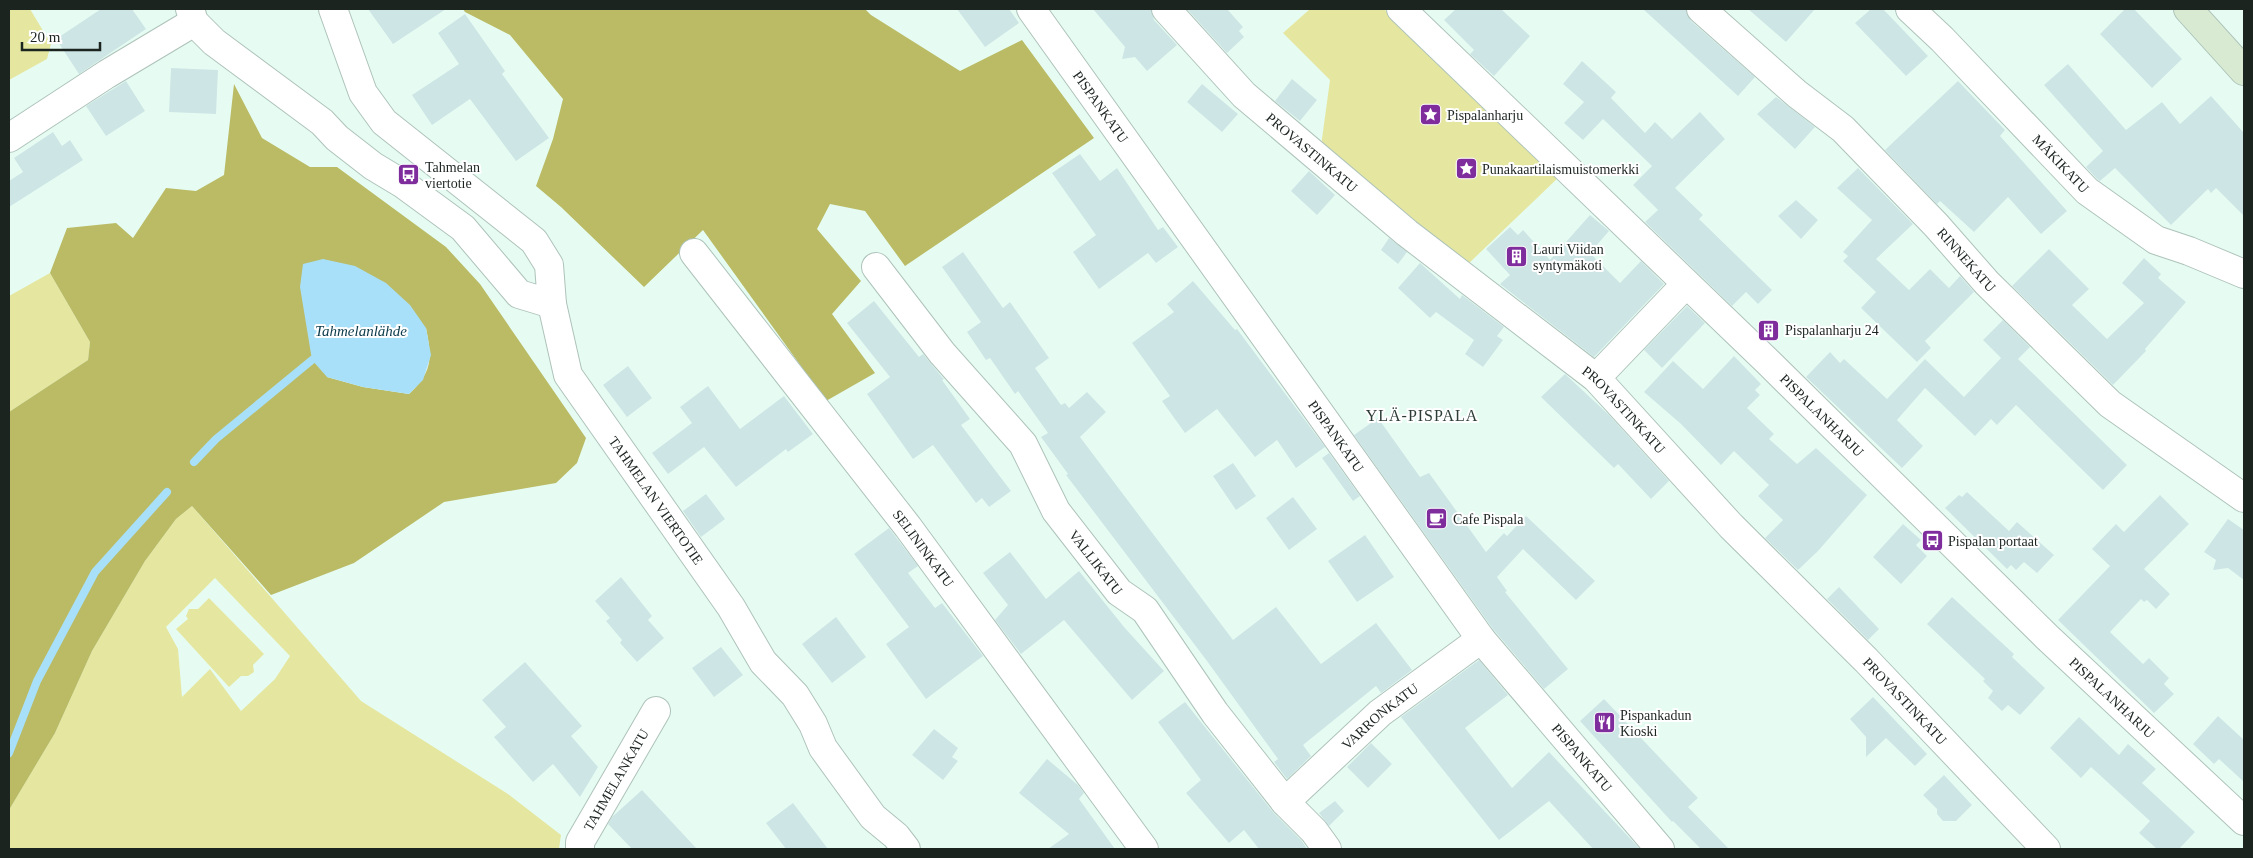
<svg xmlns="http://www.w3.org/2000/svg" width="2253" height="858" font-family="'Times New Roman',serif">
<rect width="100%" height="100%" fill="#e6fcf3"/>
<!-- green -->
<path fill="#e5e7a0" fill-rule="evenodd" d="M9,9H30L51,44L47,59L9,80Z
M1310,9H1384L1560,176L1465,267L1321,146L1330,80L1283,33Z
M50,273L90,342L88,360L9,412V296Z
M192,506L361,701L508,794L561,835L559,849H9V810L55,733L92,651L145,561L176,519ZM215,578L290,656L275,679L241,711L210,669L182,697L178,649L166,627Z
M209,598L264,654L253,665L254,672L248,676H241L229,687L176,629L188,619L186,616L189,609H198Z"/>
<!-- forest -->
<path fill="#babb64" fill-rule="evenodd" d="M463,9H865L871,15L960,71L1022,40L1094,138L905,266L865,211L830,204L817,229L861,281L832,314L875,373L826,401L703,230L644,287L561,207L536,186L553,139L563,99L510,35L465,12Z
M234,84L262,138L310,167H337L446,247L480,284L586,438L577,463L556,483L444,502L354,563L271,595L192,506L176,519L145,561L92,651L55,733L9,810V412L88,360L90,342L50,273L67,228L116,223L133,238L166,188L196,191L224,175ZM426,328C432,359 433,371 409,394L363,387L327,377Z"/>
<!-- water -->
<path fill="#a9e0f9" d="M323,259L355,266L386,283L410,305L426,328L431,355L423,380L409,394L363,387L327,377L312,360L300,287L303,264Z"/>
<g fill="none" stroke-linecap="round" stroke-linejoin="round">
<!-- stream -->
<path stroke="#a9e0f9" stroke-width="8" d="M194,462L216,439L312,360
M9,753L37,681L95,572L167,492"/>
</g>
<!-- building -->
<path fill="#cde5e5" d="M101,9H132L146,29L79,74L56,39Z
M368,9H446L393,44Z
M957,9H1009L1019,23L985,47Z
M1093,9H1151L1154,20L1177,45L1147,71L1135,57L1122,59L1125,47Z
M1187,9H1227L1243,27L1239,31L1244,37L1227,53Z
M1456,9H1501L1530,36L1494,76L1470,54L1474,50L1444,20Z
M1643,9H1686L1691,21L1755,77L1738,96Z
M1748,9H1815L1786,42Z
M1871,9H1883L1928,56L1906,76L1855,23Z
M2125,9H2134L2182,59L2152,88L2100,34Z
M465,14L505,71L502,74L549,138L516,161L470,99L432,125L412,95L459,64L438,33Z
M1582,61L1616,92L1611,98L1645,133L1655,122L1672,139L1700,112L1725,139L1675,188L1703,215L1699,219L1772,290L1758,304L1746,292L1732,306L1645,222L1658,210L1633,185L1652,166L1603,119L1583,140L1564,123L1584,102L1563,84Z
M2068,64L2126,130L2162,102L2180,124L2211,96L2244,133V216L2216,188L2211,193L2208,189L2171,225L2115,168L2100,181L2097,179L2086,167L2103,151L2044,85Z
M171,68L218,70L216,114L169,112Z
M1292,79L1317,100L1300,121L1275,101Z
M126,81L145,111L106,136L86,106Z
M1958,81L2005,130L2000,136L2067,211L2041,234L2008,197L1974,232L1940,201L1937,204L1885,150Z
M1202,84L1238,114L1222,132L1187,102Z
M1776,97L1815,127L1795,149L1757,114Z
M53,132L62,146L70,140L83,160L9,207V181L23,172L14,158Z
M1080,154L1100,181L1117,168L1158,230L1163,227L1178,247L1156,263L1148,253L1099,289L1073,252L1096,235L1052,173Z
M1858,168L1913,224L1876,259L1909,290L1930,269L1949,288L1960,276L1974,292L1925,341L1931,348L1917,362L1861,308L1876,292L1843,261L1848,256L1843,252L1872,220L1837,188Z
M1309,171L1335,195L1317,215L1291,191Z
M1796,200L1818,220L1801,239L1778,216Z
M1590,215L1609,231L1590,253L1620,283L1641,261L1664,284L1594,357L1500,284L1510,275L1486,249L1510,227L1518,235L1523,230L1550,260Z
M1389,238L1407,252L1398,264L1381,250Z
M2049,249L2089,289L2072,305L2107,339L2144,303L2122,283L2144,258L2161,274L2158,278L2186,302L2145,349L2146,351L2113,385L2012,286Z
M963,252L1003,308L1010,302L1049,358L1035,368L1061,405L1065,403L1069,408L1087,392L1106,412L1080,437L1233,640L1276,607L1321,664L1376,623L1412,670L1381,693L1376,686L1303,745L1311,756L1287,779L1274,762L1278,759L1207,661L1066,475L1068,474L1041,437L1048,433L1018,391L1015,394L990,358L986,360L967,332L981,322L942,267Z
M1420,263L1460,299L1462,295L1504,327L1497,336L1503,340L1483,367L1465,354L1474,340L1436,312L1430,318L1398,288Z
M1193,281L1235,330L1237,329L1325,447L1296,468L1277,440L1255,457L1217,409L1185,433L1162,401L1170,396L1132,343L1174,312L1167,304Z
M874,301L919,357L923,354L942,377L944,379L942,380L970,419L961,425L1011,491L989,507L982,498L976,503L933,445L913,459L867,394L890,377L847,323Z
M1687,306L1705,323L1662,368L1644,350Z
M2003,320L2030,347L2018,359L2127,465L2103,490L2016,405L1997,425L1991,419L1975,436L1925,388L1897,420L1923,446L1902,468L1806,377L1830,352L1840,363L1844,359L1887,399L1925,359L1964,397L2001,358L1983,340Z
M1734,356L1761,384L1755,390L1760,395L1747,408L1774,434L1769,439L1797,464L1816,448L1867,495L1818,551L1798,570L1765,538L1783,520L1758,496L1769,485L1734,451L1721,465L1681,424L1644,392L1673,361L1703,389Z
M628,366L652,398L627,417L603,385Z
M1565,374L1609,415L1669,481L1651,499L1618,464L1614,468L1541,397Z
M708,386L740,429L784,396L813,434L788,452L786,449L736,487L704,447L668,474L652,453L692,423L680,407Z
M1378,418L1420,477L1429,473L1486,552L1504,533L1507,536L1526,516L1595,581L1576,600L1523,549L1497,577L1507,591L1505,592L1568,669L1544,689L1493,629L1354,435Z
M1329,453L1360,496L1353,501L1322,458Z
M1233,463L1256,496L1236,510L1213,476Z
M1967,492L2009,531L2017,522L2054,555L2037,573L2024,562L2016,570L2011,565L2007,569L1945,508L1959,495L1962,497Z
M706,494L725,519L701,537L683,511Z
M2160,495L2189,524L2144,569L2170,594L2156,609L2147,600L2144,602L2141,599L2110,632L2143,664L2149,658L2169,678L2164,684L2174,694L2154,713L2058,620L2110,566L2092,549L2116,524L2124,532Z
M1293,497L1317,529L1289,550L1266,518Z
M2228,519L2244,530V580L2228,568L2213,570L2216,560L2204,552Z
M1903,524L1921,540L1916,545L1927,556L1901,584L1873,557Z
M889,528L918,566L908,573L935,608L942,603L983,656L926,699L886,644L909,627L854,554Z
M1365,535L1394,577L1357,602L1328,561Z
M1010,552L1046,599L1079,571L1124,627L1164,671L1132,700L1064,620L1021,654L995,620L1008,605L983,573Z
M621,577L652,616L648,620L664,638L637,662L620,643L622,640L606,621L610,618L595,601Z
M1839,587L1879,629L1868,640L1827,599Z
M1952,597L2014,654L2012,657L2045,688L2020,715L2008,705L2002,711L1988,698L1993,691L1983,681L1985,679L1927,624Z
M836,617L866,657L832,683L802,644Z
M721,647L743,675L714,697L692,668Z
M1479,660L1508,695L1465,728L1512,788L1549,752L1640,849H1593L1549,801L1499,840L1401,717Z
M525,662L582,726L571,736L598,767L580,797L553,764L533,782L494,737L506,727L482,700Z
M1873,697L1927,754L1915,766L1886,738L1866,757V737L1850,719Z
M1604,699L1698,798L1688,807L1729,849H1701L1673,821L1672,822L1580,721Z
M1185,702L1273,812L1302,841L1307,849H1259L1244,830L1229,843L1186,793L1201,780L1158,722Z
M2218,716L2244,740V782L2219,759L2214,764L2193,744Z
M2079,717L2119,755L2128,744L2156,769L2142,783L2195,832L2179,849H2157L2139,833L2150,821L2091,767L2081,778L2050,748Z
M934,729L958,748L952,757L958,761L943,780L912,755Z
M1371,743L1392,764L1368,788L1347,767Z
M1047,759L1078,785L1084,793L1079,799L1115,849H1048L1069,834L1019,793Z
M1944,775L1972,805L1956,821H1943L1937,814V809L1923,795Z
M642,790L697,849H632L608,824L612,817Z
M1335,801L1344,811L1329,826L1319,813Z
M793,803L828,849H786L766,823Z"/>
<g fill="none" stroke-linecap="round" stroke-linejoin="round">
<defs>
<g id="minor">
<path d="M190,9L194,22L214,42L322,122L337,138L373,166L403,184L463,228L519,294L552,304L549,265L534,241L384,122L363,93L333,9"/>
<path id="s1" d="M1031,9L1481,639L1660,849"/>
<path id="s2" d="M1166,9L1244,95L1407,233L1596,378L1731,526L1866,660L2046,849"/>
<path id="s3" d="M1401,9L1767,361L2047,637L2244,821"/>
<path id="s4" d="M1701,9L1797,94L1843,129L1936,225L1987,283L2110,404L2244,498"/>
<path id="s5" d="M1910,9L1942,39L2087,191L2156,240L2189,251L2244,274"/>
<path d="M9,138L107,74L194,22"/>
<path id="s6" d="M694,253L908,527L1144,849"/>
<path id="s7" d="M876,267L942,353L1023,444L1056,511L1119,592L1145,610L1215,713L1285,802L1314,831L1327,849"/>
<path d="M1596,378L1686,284"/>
<path id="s8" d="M1285,802L1380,713L1481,639"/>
<path id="s9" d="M580,849V842L656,711"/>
</g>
<g id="tertiary">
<path id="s10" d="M552,304L568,375L731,607L763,662L795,695L813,724L823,748L873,817L896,836L906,849"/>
</g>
<path id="secondary" d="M2188,9L2244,71"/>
</defs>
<!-- minor casing -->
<use href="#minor" stroke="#aec3ba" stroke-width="30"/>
<!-- tertiary casing -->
<use href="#tertiary" stroke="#aec3ba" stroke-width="30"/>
<!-- secondary casing -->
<use href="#secondary" stroke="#aec3ba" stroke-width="30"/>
<!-- minor -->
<use href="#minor" stroke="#fff" stroke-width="28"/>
<!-- tertiary -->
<use href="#tertiary" stroke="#fff" stroke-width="28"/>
<!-- secondary -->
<use href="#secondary" stroke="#d8ebd2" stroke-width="28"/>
</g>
<!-- icons -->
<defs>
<symbol id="sight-square" viewBox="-11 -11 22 22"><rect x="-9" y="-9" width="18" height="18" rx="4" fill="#7f2d9d" stroke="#fff"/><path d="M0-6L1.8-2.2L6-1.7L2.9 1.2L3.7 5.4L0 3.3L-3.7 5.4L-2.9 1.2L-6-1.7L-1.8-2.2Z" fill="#fff"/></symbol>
<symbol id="bus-square" viewBox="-11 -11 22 22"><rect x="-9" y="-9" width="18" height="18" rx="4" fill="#7f2d9d" stroke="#fff"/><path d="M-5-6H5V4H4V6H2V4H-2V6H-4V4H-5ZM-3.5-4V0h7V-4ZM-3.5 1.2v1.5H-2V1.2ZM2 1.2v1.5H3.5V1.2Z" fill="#fff"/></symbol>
<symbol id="building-square" viewBox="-11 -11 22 22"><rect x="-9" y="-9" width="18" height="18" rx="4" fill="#7f2d9d" stroke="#fff"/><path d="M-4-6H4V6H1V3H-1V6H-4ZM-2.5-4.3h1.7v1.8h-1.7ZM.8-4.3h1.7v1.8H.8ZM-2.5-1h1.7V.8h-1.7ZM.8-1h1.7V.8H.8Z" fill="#fff"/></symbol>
<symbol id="cafe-square" viewBox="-11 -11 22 22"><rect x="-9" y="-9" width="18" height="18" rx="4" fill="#7f2d9d" stroke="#fff"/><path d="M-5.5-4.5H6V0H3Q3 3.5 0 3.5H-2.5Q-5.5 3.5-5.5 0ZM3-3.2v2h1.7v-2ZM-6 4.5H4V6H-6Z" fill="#fff"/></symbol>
<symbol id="restaurant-square" viewBox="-11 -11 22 22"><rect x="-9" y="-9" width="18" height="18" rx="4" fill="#7f2d9d" stroke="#fff"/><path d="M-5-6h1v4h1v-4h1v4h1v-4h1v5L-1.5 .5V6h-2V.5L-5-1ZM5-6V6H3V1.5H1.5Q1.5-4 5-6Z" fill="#fff"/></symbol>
</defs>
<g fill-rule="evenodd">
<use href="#sight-square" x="1418" y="102" width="25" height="25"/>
<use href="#sight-square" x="1454" y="156" width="25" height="25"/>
<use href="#bus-square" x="396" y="162" width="25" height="25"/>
<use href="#building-square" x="1504" y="244" width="25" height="25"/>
<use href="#building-square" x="1756" y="318" width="25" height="25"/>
<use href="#cafe-square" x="1424" y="506" width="25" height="25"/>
<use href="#bus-square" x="1920" y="528" width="25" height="25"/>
<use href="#restaurant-square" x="1592" y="710" width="25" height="25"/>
</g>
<g text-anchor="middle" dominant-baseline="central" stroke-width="4" stroke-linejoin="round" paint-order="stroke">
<!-- street labels -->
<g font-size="14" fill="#1c2420" stroke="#fff">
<text stroke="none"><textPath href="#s1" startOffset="120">PISPANKATU</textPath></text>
<text stroke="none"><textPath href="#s2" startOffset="205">PROVASTINKATU</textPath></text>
<text stroke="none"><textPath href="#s5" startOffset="216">MÄKIKATU</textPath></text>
<text stroke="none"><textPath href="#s4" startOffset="366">RINNEKATU</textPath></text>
<text stroke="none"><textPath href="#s2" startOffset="610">PROVASTINKATU</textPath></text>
<text stroke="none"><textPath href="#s3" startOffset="585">PISPALANHARJU</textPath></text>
<text stroke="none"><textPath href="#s1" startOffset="525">PISPANKATU</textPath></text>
<text stroke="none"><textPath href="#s10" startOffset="226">TAHMELAN VIERTOTIE</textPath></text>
<text stroke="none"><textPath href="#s6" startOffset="374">SELININKATU</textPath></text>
<text stroke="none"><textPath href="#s7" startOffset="370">VALLIKATU</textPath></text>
<text stroke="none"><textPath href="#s3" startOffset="990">PISPALANHARJU</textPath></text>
<text stroke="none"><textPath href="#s2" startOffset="1015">PROVASTINKATU</textPath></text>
<text stroke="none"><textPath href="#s8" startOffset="128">VARRONKATU</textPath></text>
<text stroke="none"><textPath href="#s1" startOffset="930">PISPANKATU</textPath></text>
<text stroke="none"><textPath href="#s9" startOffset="79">TAHMELANKATU</textPath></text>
</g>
<!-- poi labels -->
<g font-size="14" fill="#1c2420" stroke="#fff" text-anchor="start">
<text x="1447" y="115">Pispalanharju</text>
<text x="425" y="167">Tahmelan<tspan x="425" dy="16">viertotie</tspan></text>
<text x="1482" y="169">Punakaartilaismuistomerkki</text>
<text x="1533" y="249">Lauri Viidan<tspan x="1533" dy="16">syntymäkoti</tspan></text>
<text x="1785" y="330">Pispalanharju 24</text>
<text x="1453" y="519">Cafe Pispala</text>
<text x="1948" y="541">Pispalan portaat</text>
<text x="1620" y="715">Pispankadun<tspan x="1620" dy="16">Kioski</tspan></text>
</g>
<!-- water labels -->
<g font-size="15" font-style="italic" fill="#0a3949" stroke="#fff">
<text x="361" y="331">Tahmelanlähde</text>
</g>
<!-- quarter labels -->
<g font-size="16" letter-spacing="1" fill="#2c3d36" stroke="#fff">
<text x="1422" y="415">YLÄ-PISPALA</text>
</g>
</g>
<!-- border -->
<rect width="2253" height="858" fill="none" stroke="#1c2420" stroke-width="20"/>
<!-- scale -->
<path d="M22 42v8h78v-8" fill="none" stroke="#1c2420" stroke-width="2.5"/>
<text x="30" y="42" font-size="15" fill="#1c2420" stroke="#ffffff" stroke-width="4" paint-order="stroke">20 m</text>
</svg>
